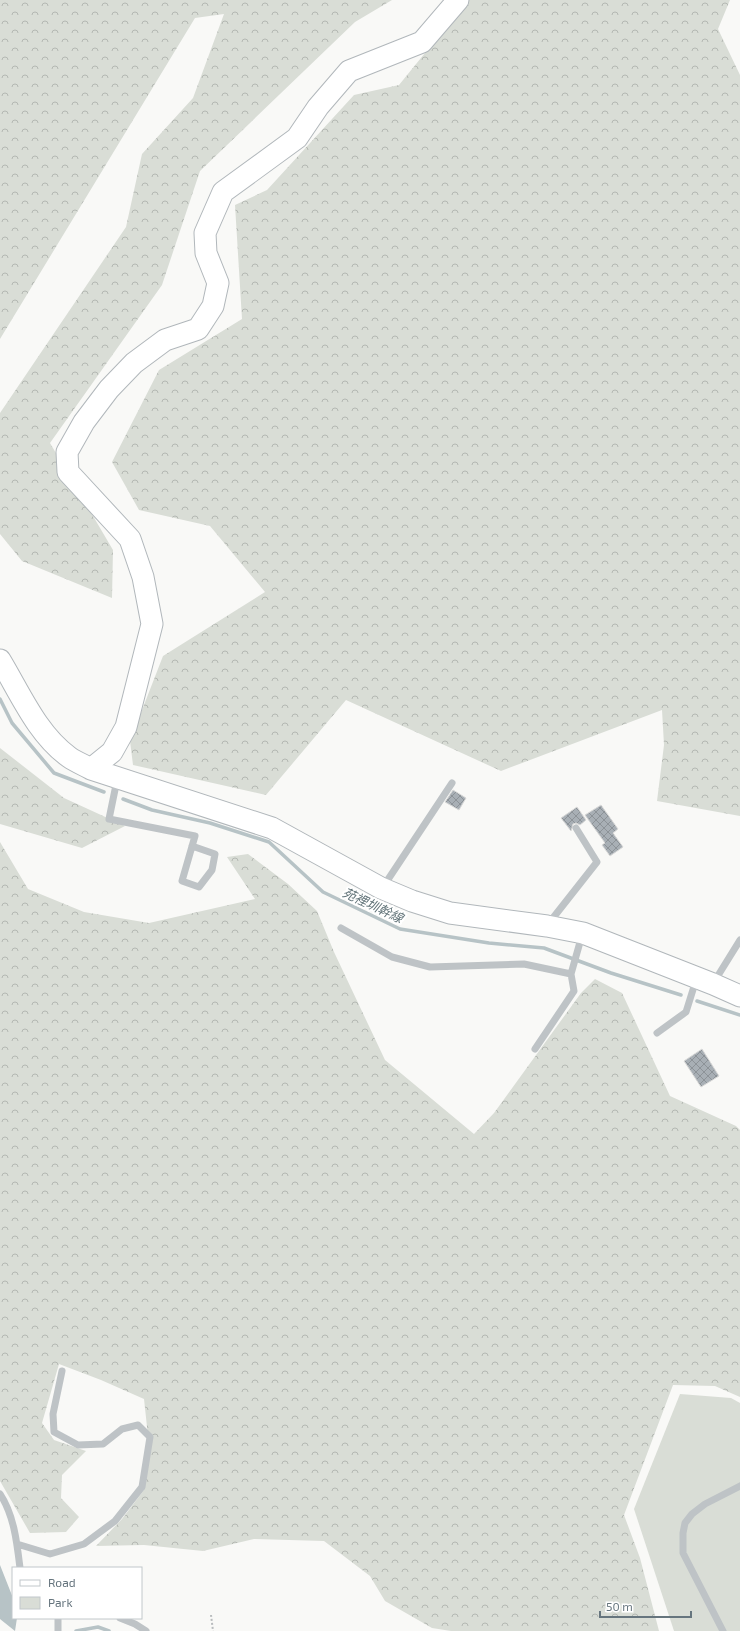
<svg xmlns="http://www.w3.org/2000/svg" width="740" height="1631" font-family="'Exo 2','Noto Sans TC',sans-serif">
<defs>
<pattern id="forest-crowns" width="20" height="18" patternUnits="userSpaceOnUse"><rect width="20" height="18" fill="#d9ddd6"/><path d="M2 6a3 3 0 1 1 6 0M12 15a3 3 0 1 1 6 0" fill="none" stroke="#b4b8b3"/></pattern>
<pattern id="building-cross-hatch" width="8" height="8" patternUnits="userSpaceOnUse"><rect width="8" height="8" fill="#a8afb5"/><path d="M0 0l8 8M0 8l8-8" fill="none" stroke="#8d9398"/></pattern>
</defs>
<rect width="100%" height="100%" fill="#f9f9f7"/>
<!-- green -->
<path fill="#d9ddd6" d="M680,1394L731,1398L740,1403V1631H674L634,1509Z"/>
<!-- forest -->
<path fill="url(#forest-crowns)" d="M0,0H392L355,22L200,171L162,285L50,443L113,550L112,598L22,561L0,534V413L126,227L142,154L193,98L224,14L195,18L0,339Z
M468,0H730L718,29L740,75V816L657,801L664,745L662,710L501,771L346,700L266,795L133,765L130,741L163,656L265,592L210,526L139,510L112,462L159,370L242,319L235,205L267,190L354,95L399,85Z
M0,748L64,798L125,826L82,848L0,824Z
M0,842L28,889L84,912L149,923L255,899L227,857L248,854L288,884L317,911L334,952L385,1060L474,1134L494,1113L581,993L595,979L622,993L670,1096L736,1126L740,1130V1397L715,1386L673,1385L624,1515L640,1558L659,1631H451L432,1628L385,1601L370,1576L324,1541L254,1539L203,1551L144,1545L96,1546L122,1519L144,1490L148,1436L144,1399L101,1380L59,1364L42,1423L54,1440L86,1451L62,1475L61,1498L79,1517L66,1532L30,1533L0,1481Z"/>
<!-- water -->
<path fill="#b7c3c6" d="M0,1565L13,1598V1618H17L15,1631L0,1619Z"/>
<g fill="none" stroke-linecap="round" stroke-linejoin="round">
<!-- stream -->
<path stroke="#b7c3c6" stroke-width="3.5" d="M0,699L12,723L54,773L104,792
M123,799L152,810L210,823L269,842L323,892L400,929L489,943L544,948L611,973L681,995
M697,1001L740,1015
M76,1631L98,1627L109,1631"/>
</g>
<!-- building -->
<path fill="url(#building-cross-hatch)" stroke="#dadad9" d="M453,790L466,798L459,810L445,802Z
M601,805L618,829L613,833L623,847L610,856L602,845L605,843L585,815Z
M577,807L586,820L580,825L576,823L573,824L571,831L561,818Z
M702,1049L719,1076L701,1087L684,1061Z"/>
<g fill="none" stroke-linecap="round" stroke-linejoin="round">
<defs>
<path id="secondary" d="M0,660C20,693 37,734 69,757C76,762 84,765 91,769L272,828L381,888L412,901L450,913L547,926L583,933L713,984L740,996
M91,769L112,752L126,727L152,624L143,577L130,539L68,472L67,452L84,422L109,389L134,363L165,340L198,329L213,306L218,283L206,253L205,233L223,192L297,138L318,107L349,71L422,42L458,0"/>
</defs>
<!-- secondary casing -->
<use href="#secondary" stroke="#b1b7bb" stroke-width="23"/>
<!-- path -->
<path stroke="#b9bcbe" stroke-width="2" stroke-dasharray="2 2" stroke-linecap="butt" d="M211,1615L213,1631"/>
<!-- lane -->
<path stroke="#bec3c6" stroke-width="7" d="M117,780L109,819L195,836L182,881L199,887L212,870L215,854L192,846
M383,887L452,783
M549,923L597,862L576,828
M341,928L392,957L430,967L524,964L571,974L574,991L535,1049
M571,974L582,935
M714,982L740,940
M657,1033L686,1012L696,980
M0,1494C14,1515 17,1543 20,1568
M17,1544L50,1554L84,1544L115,1521L142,1487L150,1437L138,1425L122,1429L103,1444L78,1445L54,1432L53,1414L62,1371
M120,1618L135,1624L146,1631
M58,1631V1618
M723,1631L683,1553V1533L685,1523L692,1514L705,1504L740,1486"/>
<!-- secondary -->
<use href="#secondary" stroke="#fff" stroke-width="21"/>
</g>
<g text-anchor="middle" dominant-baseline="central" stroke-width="4" stroke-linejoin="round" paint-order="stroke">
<!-- water labels -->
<g font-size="13" font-style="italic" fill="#617378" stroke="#fff">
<text transform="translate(373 905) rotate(25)">苑裡圳幹線</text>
</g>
</g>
<!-- legend -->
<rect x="12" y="1567" width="130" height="52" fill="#ffffff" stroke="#c2c8cb"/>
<rect x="20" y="1580" width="20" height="6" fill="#ffffff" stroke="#c2c8cb"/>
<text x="48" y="1587" font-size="12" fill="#66757e">Road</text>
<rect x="20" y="1597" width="20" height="12" fill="#d9ddd6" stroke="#c2c8cb"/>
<text x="48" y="1607" font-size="12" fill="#66757e">Park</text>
<!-- scale -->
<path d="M600 1611v6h91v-6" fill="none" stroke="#66757e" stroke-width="2"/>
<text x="606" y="1611" font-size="12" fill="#66757e" stroke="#ffffff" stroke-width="3" paint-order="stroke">50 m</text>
</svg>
